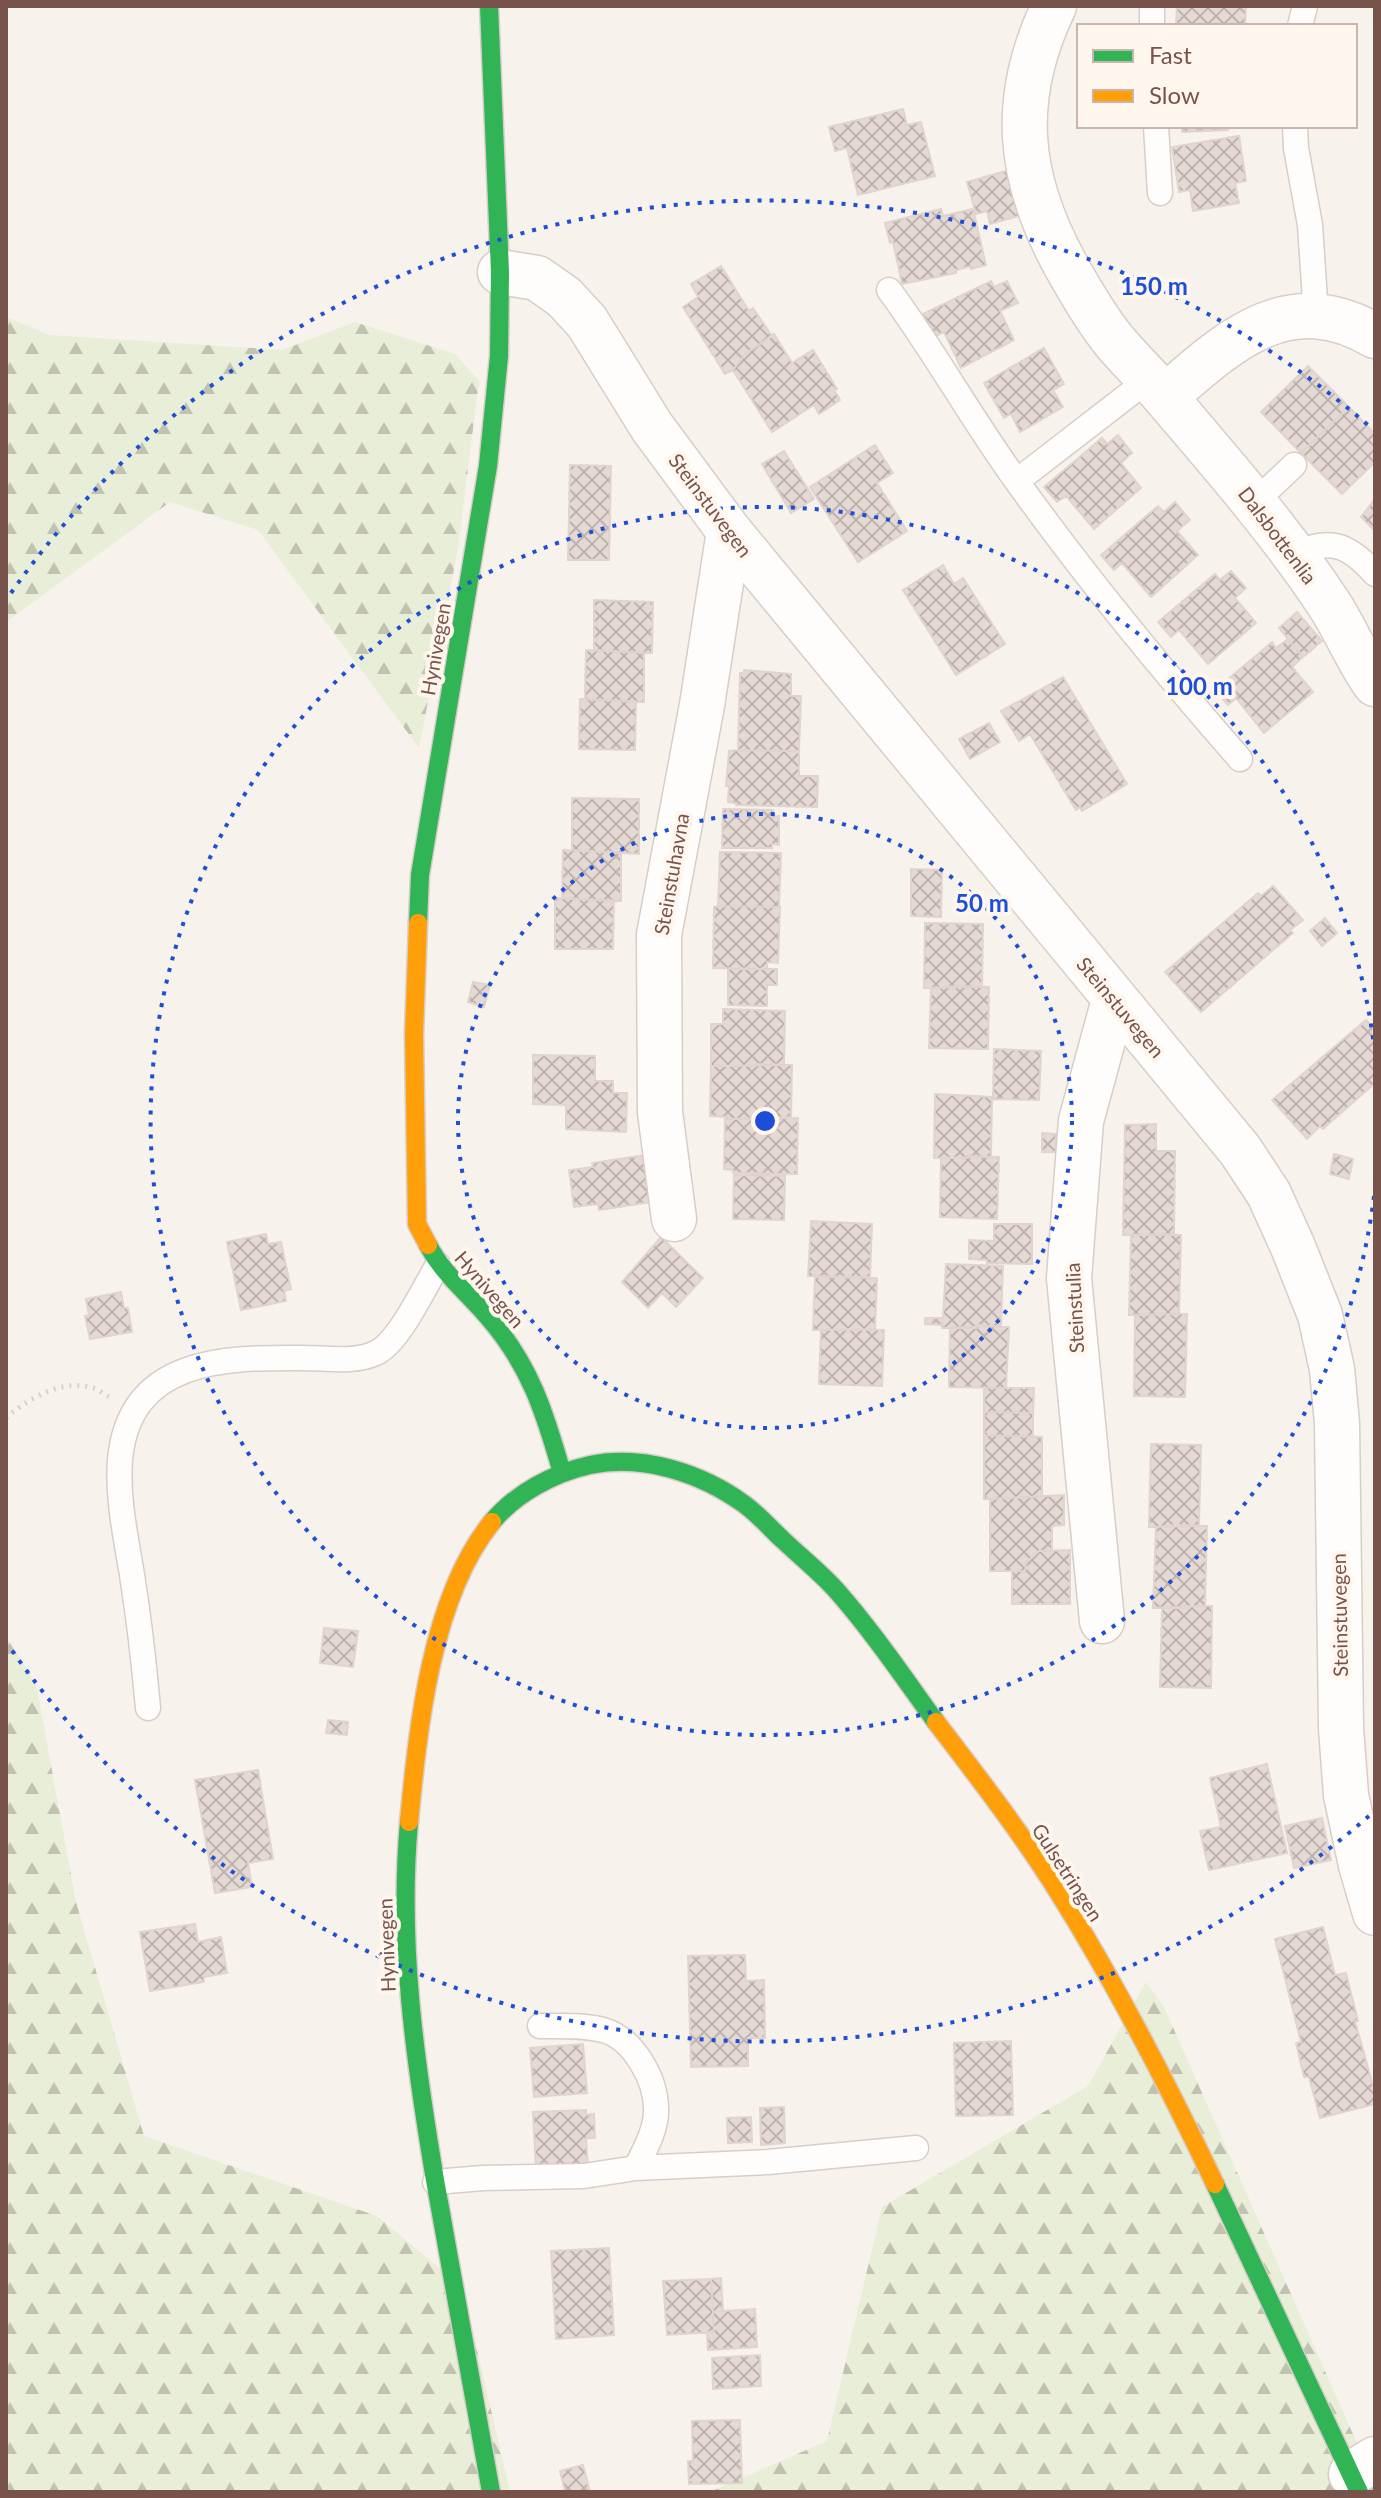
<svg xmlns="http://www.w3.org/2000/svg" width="1381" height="2498" font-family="Lato,sans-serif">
<defs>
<pattern id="forest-firs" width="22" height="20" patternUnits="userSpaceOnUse" patternTransform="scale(2)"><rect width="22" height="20" fill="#e8eed7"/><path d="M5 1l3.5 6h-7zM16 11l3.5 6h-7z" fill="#c1c3b0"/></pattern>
<pattern id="building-cross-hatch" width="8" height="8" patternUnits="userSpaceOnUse" patternTransform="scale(2)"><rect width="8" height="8" fill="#e5d9d4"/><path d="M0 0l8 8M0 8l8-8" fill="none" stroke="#beb3ae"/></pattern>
</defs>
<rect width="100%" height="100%" fill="#f8f2ed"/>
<!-- forest -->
<path fill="url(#forest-firs)" d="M6,317L49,335L282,350L355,322L455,354L479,381L458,548L419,748L258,530L170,502L6,622Z
M6,1637L36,1683L76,1902L144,2136L377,2216L463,2288L510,2492H6Z
M1146,1982L1164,2007L1356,2441L1375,2492H710L827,2441L882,2207L1088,2086Z"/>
<!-- building -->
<path fill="url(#building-cross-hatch)" stroke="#e1d4cf" stroke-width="2" d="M1177,6H1246L1245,26H1176Z
M903,109L907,125L921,122L935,176L858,195L847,148L835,151L829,127Z
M1182,126H1227L1228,130L1182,132Z
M1239,136L1246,181L1235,183L1239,203L1193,211L1190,190L1179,192L1172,147Z
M1009,170L1022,215L990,224L987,211L976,214L967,182Z
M941,209L943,216L973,209L986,265L971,269V266L956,270V273L902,284L893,242L890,243L885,223Z
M721,266L749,311L753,308L772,336L745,354L733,370L725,374L683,307L698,297L691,284Z
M991,281L994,287L1007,281L1018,303L1000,311L1014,340L961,368L944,332L934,337L923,314Z
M774,334L792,363L813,350L837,389L834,390L840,400L819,414L814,405L772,432L733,370L745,354Z
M1044,348L1064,384L1053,390L1063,407L1020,432L1011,414L1004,418L984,383Z
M1308,366L1349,407L1301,453L1261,412Z
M1349,407L1375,434V462L1342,494L1301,453Z
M1118,435L1132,453L1121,463L1141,488L1094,529L1066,496L1057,502L1044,487L1102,438L1107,444Z
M875,445L893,473L877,483L907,531L858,562L810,487Z
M784,451L814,499L791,513L762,464Z
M570,465L611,466L609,560H568Z
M1375,499V531L1361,517Z
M1175,502L1190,520L1177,531L1198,555L1151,597L1122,563L1114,570L1101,555L1158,506L1164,512Z
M943,565L954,584L963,578L1005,644L956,675L903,590Z
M1231,571L1246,588L1235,598L1256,623L1208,664L1179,630L1171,637L1158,622L1215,574L1220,580Z
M594,600L653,602L652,653L594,650Z
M1297,612L1322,641L1303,657L1279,628Z
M1288,639L1303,657L1292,667L1313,692L1264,733L1236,698L1228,705L1215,690L1272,642L1276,648Z
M586,650L644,653V702L585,699Z
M744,670L791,674V696H801L799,751L738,750L740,673H744Z
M1063,677L1127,784L1082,811L1080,807L1076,810L1030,734L1019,741L1001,711Z
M580,699L636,702L635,750L579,749Z
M989,723L1000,742L970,759L959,739Z
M738,750L799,751V776H818L817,807L736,805V803L728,802L729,786H726L729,751Z
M572,798L639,799V854L572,850Z
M723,809L773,810V817L779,816V845L772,844V848H722Z
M563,850L621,853V901L562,898Z
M720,852L781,853L779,907L718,906Z
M911,869L942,870L941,917L911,916Z
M1273,886L1303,920L1290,930L1293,933L1201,1012L1165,972L1258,893L1261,896Z
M555,898L614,901L613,949H555Z
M718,906L780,907L778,963L767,962V969L713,968L714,907Z
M1325,918L1337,933L1322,946L1310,931Z
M925,923L983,924L982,987L924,988Z
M728,969H777V985H767V1006L728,1005Z
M473,982L490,985L484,1007L468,1002Z
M957,986L989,987L988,1049L929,1048L931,988Z
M723,1009L785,1011L784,1065L711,1066V1024H723Z
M1366,1020L1375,1030V1083L1323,1129L1320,1126L1307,1139L1272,1100Z
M994,1049L1041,1051L1039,1100L993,1099Z
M533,1055L595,1056V1081H613V1093H627L626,1132L566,1129V1105L533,1104Z
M756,1064L792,1065L791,1117L728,1119V1117L710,1116L711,1066H756Z
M935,1094L992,1097L991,1157L934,1158Z
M725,1117L728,1119L798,1118L797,1174L733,1173V1170L724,1169Z
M1156,1124V1151H1175L1174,1234L1123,1235L1125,1125Z
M1042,1133L1056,1134V1152H1042Z
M1334,1154L1353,1159L1349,1179L1330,1174Z
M646,1155L652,1202L599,1210L598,1204L574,1207L569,1170L593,1167L592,1163Z
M967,1156L999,1157L997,1219L940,1217L941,1158H967Z
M734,1175L785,1176L784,1220L733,1219Z
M811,1221L872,1224L870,1277L808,1276Z
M994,1224H1032V1264L987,1263V1260L969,1259V1240L994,1241Z
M266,1234L268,1244L281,1242L291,1289L284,1291L286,1301L241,1310L227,1242Z
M1131,1235H1181L1179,1314L1129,1315Z
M661,1237L703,1278L676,1307L662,1293L648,1308L622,1282Z
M946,1264L1003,1266L1001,1326L942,1328V1325L925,1324V1318H943Z
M815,1277L877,1278L875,1330H813Z
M121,1292L124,1308H128L132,1332L90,1339L85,1316L89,1315L86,1299Z
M1179,1314H1187L1185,1397L1134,1396L1135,1315Z
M976,1325L1009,1327L1006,1388L949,1387L950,1328H976Z
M851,1329L884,1330L882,1386L819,1384L821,1330Z
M984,1388H1034L1033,1413L984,1412Z
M984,1412L1033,1413V1437L984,1435Z
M984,1435L1042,1437V1497L984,1499Z
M1151,1444L1201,1445L1199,1526L1149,1527Z
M1064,1495V1525L1052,1526V1551H1039L1026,1563L1025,1571H990V1499Z
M1179,1525L1207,1526L1205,1606L1153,1608L1156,1527Z
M1070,1550V1604H1012V1571H1025L1026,1563L1039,1551Z
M1184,1606H1212L1211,1688L1160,1687L1162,1608H1184Z
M324,1628L358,1631L353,1667L320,1663Z
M328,1720L348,1722L347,1735L326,1733Z
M1267,1764L1287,1853L1209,1870L1200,1831L1221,1827L1210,1778Z
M258,1770L273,1859L248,1863L252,1887L215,1893L195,1780Z
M1322,1818L1331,1860L1294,1868L1285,1826Z
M195,1924L198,1942L221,1937L227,1973L204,1977V1982L150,1991L140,1932Z
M1323,1927L1335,1975L1346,1973L1358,2021H1355L1375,2093V2104L1320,2118L1309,2077H1304L1296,2043L1301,2042L1275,1939Z
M745,1955L746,1981L764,1980L765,2038H748V2066L691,2067L688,1956Z
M1011,2041L1013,2115L956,2116L954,2043Z
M583,2044L587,2093L534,2097L530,2048Z
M784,2107L785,2143L761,2145L760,2108Z
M586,2110V2115L594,2114L595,2138H586L588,2166L536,2168L533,2112Z
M751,2117L752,2142L728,2143L727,2118Z
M609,2248L614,2335L556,2339L551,2251Z
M721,2278L723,2311L755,2309L757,2347L708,2350L707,2332H714L711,2279Z
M711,2279L714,2332L667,2335L663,2281Z
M760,2355L761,2386L713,2389L712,2358Z
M740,2420L742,2483L689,2484L688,2461H693L692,2421Z
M583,2465L590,2492H565L560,2471Z"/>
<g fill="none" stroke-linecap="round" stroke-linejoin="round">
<defs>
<path id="lane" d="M1152,26V6
M1300,26L1305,6
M1156,126L1160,193
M1295,126L1296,148L1310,225L1316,315
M889,290C935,352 972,420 1018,483C1087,579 1162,670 1240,759
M1017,481L1149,379
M1255,502L1294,465
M1294,554C1331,537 1349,545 1375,574
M148,1708C144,1663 139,1619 132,1575C126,1537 117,1499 120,1460C129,1359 223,1357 303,1358C326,1358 355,1363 376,1353C400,1341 423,1289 438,1265
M540,2026C561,2026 582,2025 603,2030C633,2038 656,2079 656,2109C657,2129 644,2151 636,2168
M435,2182L483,2178L584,2176L636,2168L768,2162L916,2148"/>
<path id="street" d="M1054,6C1010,98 1017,176 1065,264C1080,291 1096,319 1115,342C1131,361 1149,378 1165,397C1229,341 1288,285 1375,336
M500,272L537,278L564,297L587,322L652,427L729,531L1240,1150L1269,1194L1293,1247L1320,1315L1332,1369L1337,1423L1341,1728L1346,1795L1361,1865L1375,1913
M1165,397C1222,464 1280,530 1329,604C1346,630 1357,659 1375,684
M674,1219L660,1112L659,935L702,705L729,531
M1102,1621L1069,1278L1081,1121L1114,1000
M1351,2474L1375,2459"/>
<path id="fast" d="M418,923L420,875L488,466L499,356L500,272L489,6
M428,1245C443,1274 467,1292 488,1317C530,1365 545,1413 562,1473
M492,1522C516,1493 554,1473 590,1465C643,1454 701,1473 744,1504C759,1515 771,1529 784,1541C802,1558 821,1573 837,1591C873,1632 904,1678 936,1722
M409,1822C398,1943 415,2061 435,2180C453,2284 472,2388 491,2492
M1215,2184L1359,2492"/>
<path id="slow" d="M418,923L414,1034L417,1224L428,1245
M936,1722C978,1777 1020,1831 1057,1890C1116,1984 1167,2083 1215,2184
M409,1822C418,1728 431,1597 492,1522"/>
</defs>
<!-- lane casing -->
<use href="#lane" stroke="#d7cdc9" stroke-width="27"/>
<!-- street casing -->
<use href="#street" stroke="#d7cdc9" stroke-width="47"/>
<!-- fast casing -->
<use href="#fast" stroke="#d8cdc9" stroke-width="21"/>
<!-- slow casing -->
<use href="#slow" stroke="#d8cdc9" stroke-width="21"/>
<!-- path -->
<path stroke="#dad0ce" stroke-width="5" stroke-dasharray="2 6" stroke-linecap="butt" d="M6,1418C27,1399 63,1378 93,1388C98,1389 104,1394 109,1397"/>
<!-- lane -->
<use href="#lane" stroke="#fefdfc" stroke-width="24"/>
<!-- street -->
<use href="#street" stroke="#fefdfc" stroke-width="44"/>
<!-- fast -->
<use href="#fast" stroke="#30b455" stroke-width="18"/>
<!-- slow -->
<use href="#slow" stroke="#ff9f0a" stroke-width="18"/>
</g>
<!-- distance rings -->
<g fill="none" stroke="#1d4ed8" stroke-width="4" stroke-dasharray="4 8">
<circle cx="765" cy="1121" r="307"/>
<path d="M1374 1196A614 614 0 1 1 1374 1046"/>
<path d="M1369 1816A921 921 0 0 1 11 1649M11 593A921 921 0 0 1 1369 426"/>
</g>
<g text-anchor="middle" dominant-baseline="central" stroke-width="8" stroke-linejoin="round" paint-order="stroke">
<!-- street labels -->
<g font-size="20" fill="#78534b" stroke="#fff6ee">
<text transform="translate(711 505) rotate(53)">Steinstuvegen</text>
<text transform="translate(1278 535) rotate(53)">Dalsbottenlia</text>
<text transform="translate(435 649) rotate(-80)">Hynivegen</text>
<text transform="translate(671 874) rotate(-80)">Steinstuhavna</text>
<text transform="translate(1121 1007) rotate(50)">Steinstuvegen</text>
<text transform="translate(490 1289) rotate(49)">Hynivegen</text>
<text transform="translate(1074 1308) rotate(-93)">Steinstulia</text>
<text transform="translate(1339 1615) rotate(-91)">Steinstuvegen</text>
<text transform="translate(1068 1872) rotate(57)">Gulsetringen</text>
<text transform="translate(386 1945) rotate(-92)">Hynivegen</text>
</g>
</g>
<circle cx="765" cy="1121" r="12" fill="#1d4ed8" stroke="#fff6ee" stroke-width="4"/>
<g font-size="24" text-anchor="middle" font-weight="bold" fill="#1d4ed8" stroke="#fff6ee" stroke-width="8" stroke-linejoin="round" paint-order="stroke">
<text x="1154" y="295">150 m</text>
<text x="1199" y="695">100 m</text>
<text x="982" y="912">50 m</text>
</g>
<!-- border -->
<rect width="1381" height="2498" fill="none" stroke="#78534b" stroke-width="16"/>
<!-- legend -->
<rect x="1077" y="24" width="280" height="104" fill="#fff6ee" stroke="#c9b5ad" stroke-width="2"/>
<rect x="1093" y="50" width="40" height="12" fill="#30b455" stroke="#c9b5ad" stroke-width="2"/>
<text x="1149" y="64" font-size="24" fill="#78534b">Fast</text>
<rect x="1093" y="90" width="40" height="12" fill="#ff9f0a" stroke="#c9b5ad" stroke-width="2"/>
<text x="1149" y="104" font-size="24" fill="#78534b">Slow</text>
</svg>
